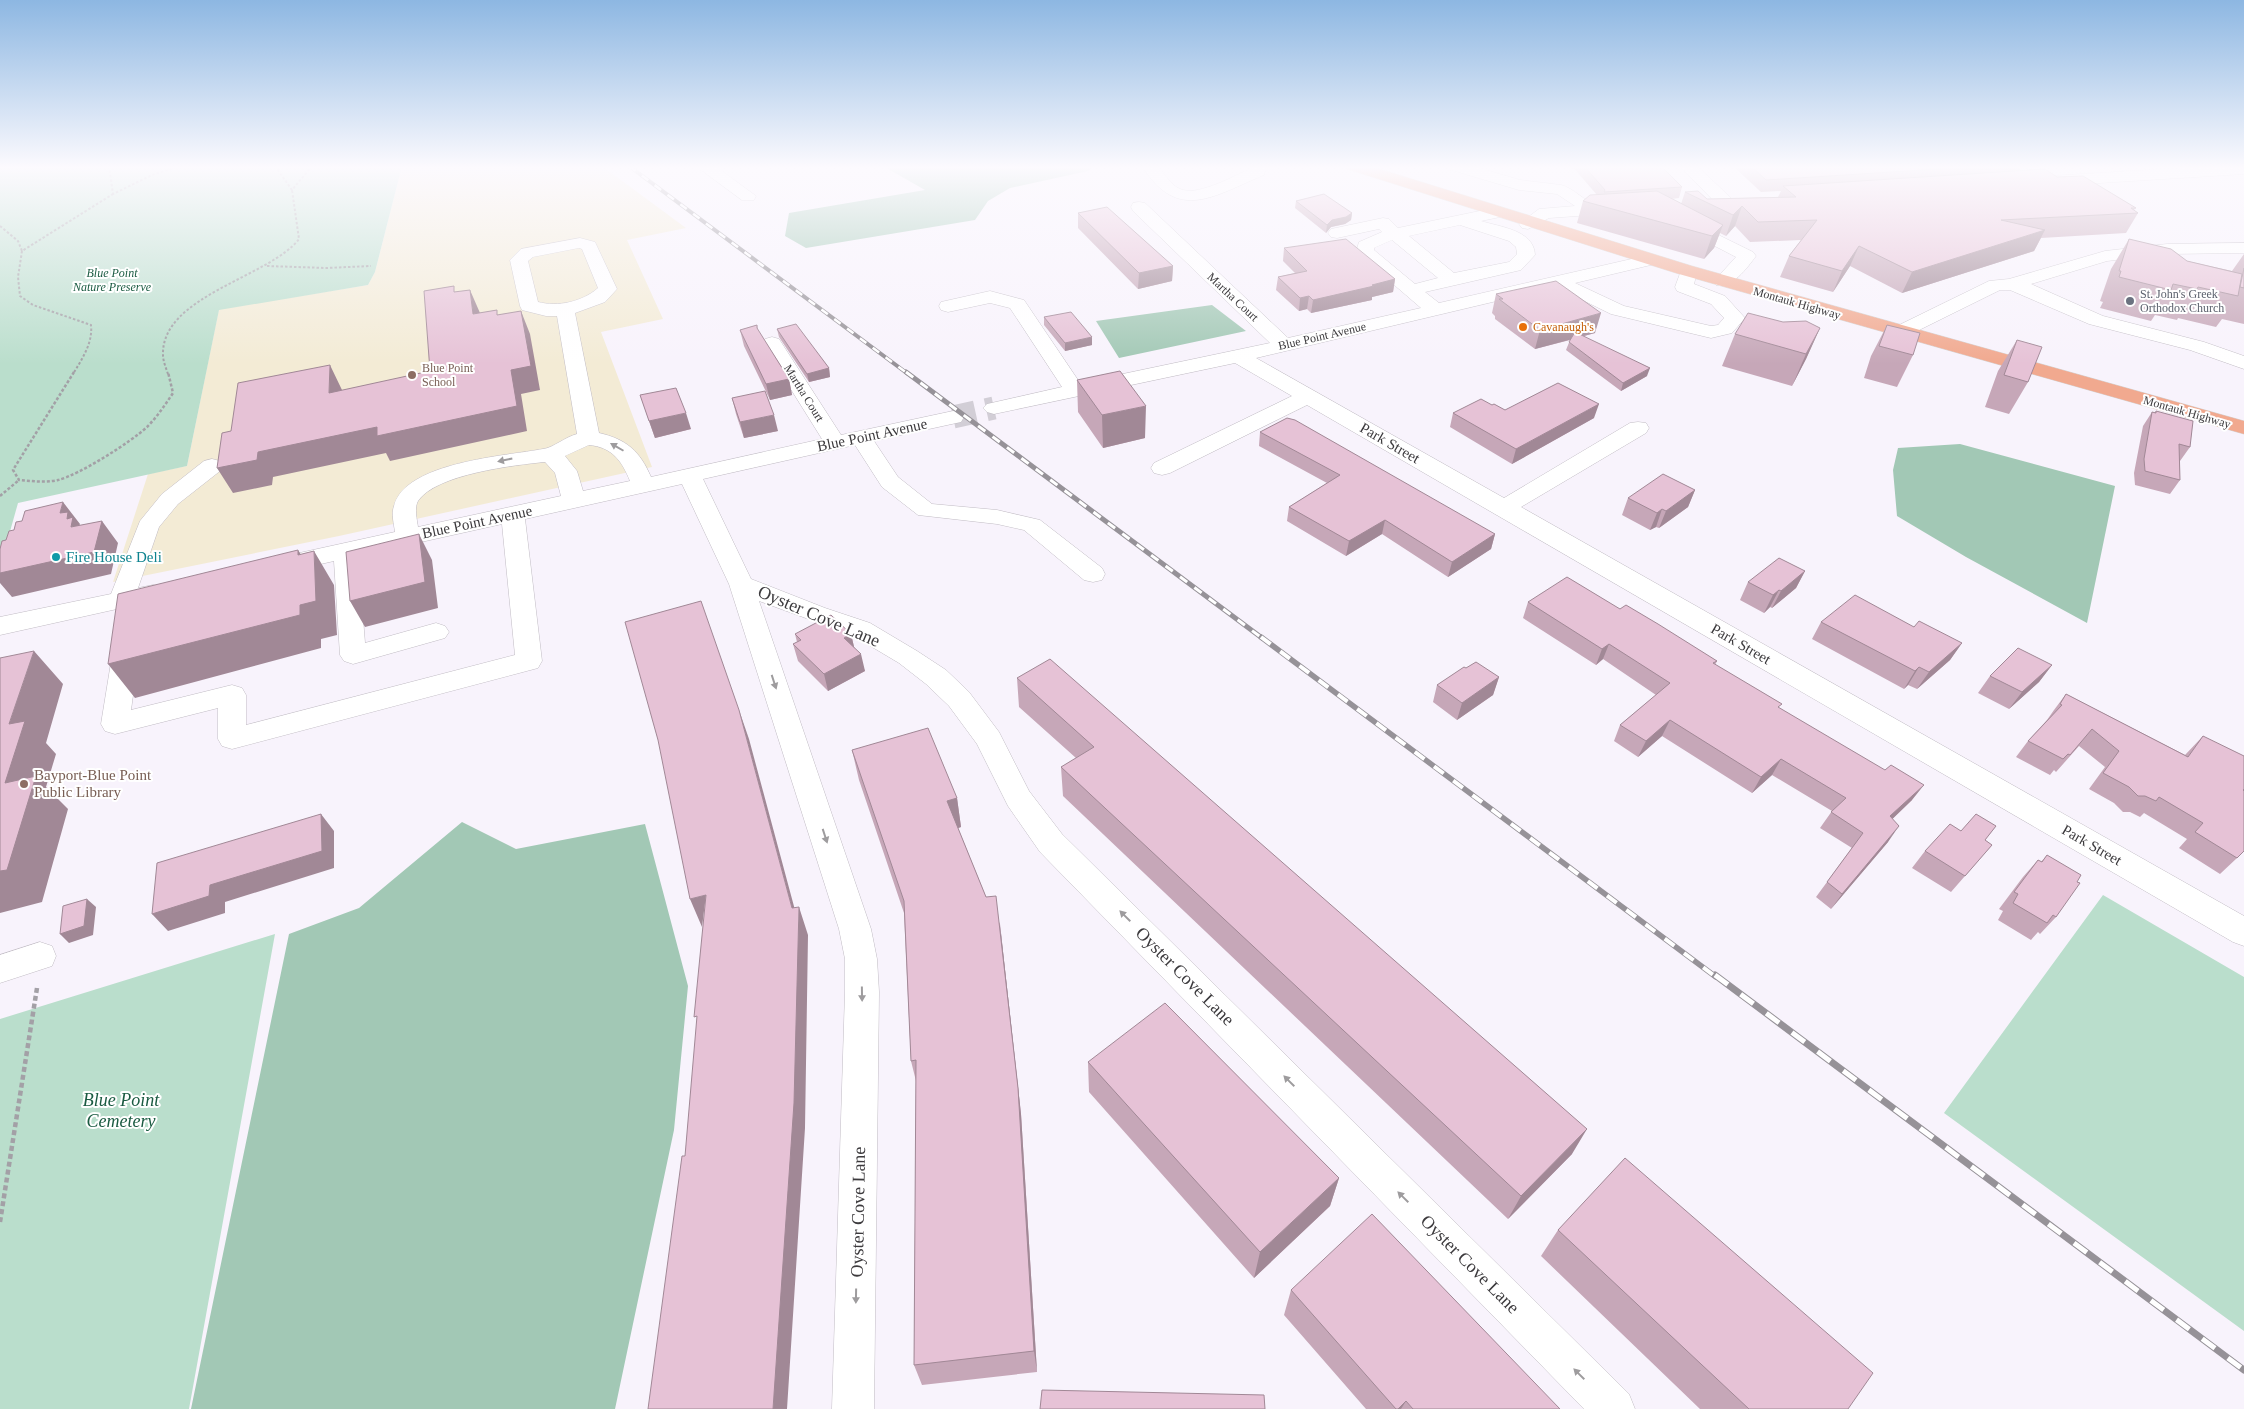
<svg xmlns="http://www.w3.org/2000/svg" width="2244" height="1409" font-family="Georgia,serif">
<rect width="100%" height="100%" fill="#f8f3fc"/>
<!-- education -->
<path fill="#f3ebd5" d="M402,166H602L686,228L627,240L663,319L601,332L652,467L339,536L113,582L148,474L187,466L219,309L368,285L375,272Z"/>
<!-- green -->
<path fill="#badecc" d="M0,166H402L375,272L368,285L219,310L187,466L18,503L0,567Z
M2103,895L2244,977V1331L1944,1113Z
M275,934L189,1409H0V1019Z"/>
<!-- forest -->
<path fill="#a2c8b5" d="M883,166H1095L1088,171L1010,188L988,201L975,220L806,248L785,236L789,213L925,190Z
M1212,305L1246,331L1119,358L1096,321Z
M1960,444L2115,486L2087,623L1966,557L1897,516L1893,470L1898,448Z
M462,822L516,849L645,824L688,986L674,1130L615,1409H191L289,934L359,908Z"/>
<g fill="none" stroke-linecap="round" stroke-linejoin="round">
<!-- minor-tunnel -->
<path stroke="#d2ced6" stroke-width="23" stroke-dasharray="23 11" stroke-linecap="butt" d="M953,417L994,408"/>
<defs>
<path id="minor" d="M696,166H715L756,196L754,200H742Z
M1142,166H1158C1164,174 1173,188 1183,190C1200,195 1234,176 1250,169L1251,166H1267L1264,175C1215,195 1178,224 1142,166Z
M1446,166H1472L1520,180L1561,185C1574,188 1584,202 1597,204C1606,206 1615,202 1625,204L1627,208L1625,212L1619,213L1549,218L1528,229L1522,228L1519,224L1539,209L1575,206L1557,194L1519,190L1448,169Z
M1680,166H1697L1730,197L1732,201L1730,205H1718Z
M2211,166H2244V174L2051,186L2045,184L2043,181L2045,178L2051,176Z
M1139,202L1145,203L1288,338L1421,308L1356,252L1359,242L1382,232L1379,229L1337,238L1331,237L1328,233L1331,229L1383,218L1389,219L1398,228L1494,208L1500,209L1502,213L1500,217L1481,221C1500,227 1534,230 1535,255L1521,270L1425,292L1439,303L1649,255L1655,256L1658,260L1655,264L1575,283L1624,306L1711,326L1718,325L1724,318L1711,304L1677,291L1675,287L1682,268L1688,267L1694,268L1697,272L1694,284L1725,296L1745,318L1732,333L1711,338L1611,314L1556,287L1256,358L1504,498L1630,423L1638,422L1646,423L1649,428L1646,433L1521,507L2244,916V946L2233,942L1307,405L1170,473L1162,475L1154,473L1151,468L1154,463L1292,396L1235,363L994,414L987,412L983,408L987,404L1062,387L1010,308L990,303L948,312L941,310L939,306L941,302L990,291L1024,300L1080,383L1270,343L1133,211L1131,207L1133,203ZM1460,225L1509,241L1516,247L1517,254L1509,262L1454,273L1409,236ZM1392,240L1438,278L1415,284L1374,250V248Z
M1684,218L1753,252L1756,256C1747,268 1732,289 1716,285L1714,281L1736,257L1678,227L1675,223L1678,219Z
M580,238L595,242L617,289L605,302L575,313L599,433C626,439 640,451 651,477L822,439L762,343L765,339L772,337L779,339L841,435L953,411L961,412L964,417L961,422L874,441L898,477L932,504L997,510L1040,520L1102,568L1105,574L1102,580L1093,582L1084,580L1024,530L997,524L918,515L882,487L855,445L703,479L751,579L825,608L870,623L917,651L946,670L969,692L999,732L1029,791L1062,834L1629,1394L1635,1409H1584L1040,852L1008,806L977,744L949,706L926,684L899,663L852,635L759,601L871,929L877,959L879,992L874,1409H832L845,992V959L839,929L729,584L682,484L525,519L542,661L538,668L232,749L222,746L218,739V708L115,734L105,731L101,724L114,644L118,638L127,635L136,638L140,644L131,710L232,685L242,688L246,695V725L515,655L502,524L358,556L365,643L436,623L445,626L449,632L445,638L353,664L344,661L340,655L334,561L281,573L272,571L269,565L272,559L281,557L395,532C394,524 391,514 394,506C405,462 506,456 543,449C553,448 565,437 577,434L557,316H546L522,310L520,306L510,260L521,249ZM579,248L582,249L598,288C582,302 558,307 538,302L528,261L533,257ZM589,445C612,447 622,461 630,481L583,491L577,471L565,456ZM545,462L555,473L561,496L418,527C417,520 414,508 418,501C436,474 515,465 545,462Z
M2244,243V253L2167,254L2107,261L2031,284L2103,316L2204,342L2244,356V369L2190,350L2089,324L2010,290H2000L1907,336L1900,338L1893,336L1890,332L1893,328L1989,281L2009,279L2105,251L2167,244Z
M212,459L220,461L223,466L220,471L178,504L159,527L138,588L153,585L162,587L166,593L162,599L0,635V617L111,594L140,521L162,494L204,461Z
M40,942L52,946L56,956L52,966L0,983V955Z"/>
<path id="major" d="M1345,166H1370L1692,266L2244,421V434L1679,274L1347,169Z"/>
</defs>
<!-- minor casing -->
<use href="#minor" stroke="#c1bcc4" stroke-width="1"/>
<!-- major casing -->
<use href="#major" stroke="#d4d4d4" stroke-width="1"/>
<!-- path-far2 -->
<path stroke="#a3a0a6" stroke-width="2" stroke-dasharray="2.5 2" stroke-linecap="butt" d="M109,166L113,194L152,175L181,166
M131,166L133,168L152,166
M275,166L292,190L312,166
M0,226L18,241L22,251L113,194
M22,251L18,277L20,296L33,305L91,325C93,343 82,359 73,374
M267,266L326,268L371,266
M168,374C166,368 163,361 163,355C161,296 270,277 299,239L292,190"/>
<!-- path-far1 -->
<path stroke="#a3a0a6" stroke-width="2.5" stroke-dasharray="3 2" stroke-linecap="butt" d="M74,372L13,470L19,480C32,481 45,483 58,480C79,475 131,442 147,427C157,417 165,405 173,393L168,372
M0,496L19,480"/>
<!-- path -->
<path stroke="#a3a0a6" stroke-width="4.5" stroke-dasharray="5 3" stroke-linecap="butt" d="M0,1222L37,988"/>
<!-- minor -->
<use href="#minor" fill="#fff" fill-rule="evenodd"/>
<!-- major -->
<use href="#major" fill="#f1a98f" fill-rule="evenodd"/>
<defs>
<path id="rail-far3" d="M629,166L908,374"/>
<path id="rail-far2" d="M906,372L1262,638"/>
<path id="rail-far1" d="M1261,637L1716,977"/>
<path id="rail" d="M1715,975L2244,1370"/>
</defs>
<!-- rail-far3 casing -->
<use href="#rail-far3" stroke="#969298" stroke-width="4"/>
<!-- rail-far2 casing -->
<use href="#rail-far2" stroke="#969298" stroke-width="5"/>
<!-- rail-far1 casing -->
<use href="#rail-far1" stroke="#969298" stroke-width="5.5"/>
<!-- rail casing -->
<use href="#rail" stroke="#969298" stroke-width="7"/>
<!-- rail-far3 -->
<use href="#rail-far3" stroke="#fff" stroke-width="2.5" stroke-dasharray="8" stroke-linecap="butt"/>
<!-- rail-far2 -->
<use href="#rail-far2" stroke="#fff" stroke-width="3" stroke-dasharray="9" stroke-linecap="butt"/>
<!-- rail-far1 -->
<use href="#rail-far1" stroke="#fff" stroke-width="4" stroke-dasharray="12" stroke-linecap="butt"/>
<!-- rail -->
<use href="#rail" stroke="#fff" stroke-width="5" stroke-dasharray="16" stroke-linecap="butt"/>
</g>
<!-- wall -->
<path fill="#c6a7b8" d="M1572,166H1661L1682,187L1679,198L1671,199L1681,204L1685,192L1707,199L1778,197L1781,191L1761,192L1733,166H2021L2019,171L2057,177L2136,208L2134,210L2138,213L2126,233L2041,238L2034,251L1902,293L1850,266L1833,292L1780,277L1789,256L1801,240L1750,242L1735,226L1726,236L1720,233L1714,248L1704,259L1577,223L1583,201L1597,195Z
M1296,201L1352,213L1351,220L1345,224L1331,227L1326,233L1295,208Z
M1078,213L1173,266L1172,281L1138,289L1078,228Z
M2129,239L2187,261L2232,271L2244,254V324L2222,319L2216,327L2178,318L2177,320L2155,315L2151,321L2100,308L2103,302L2100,301L2111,269Z
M1284,248L1395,279L1393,292L1372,297V300L1311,313L1307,309L1299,311L1276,290L1278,277L1295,273L1283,261Z
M1496,294L1595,333L1584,336L1647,376L1621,391L1566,350L1570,340L1535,349L1495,319V316L1492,313Z
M1044,317L1092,345L1065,351L1044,325Z
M1783,322L1820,328L1806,359L1792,386L1722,366L1735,334Z
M757,325L758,330L789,379L792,395L770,400L744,346L740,330Z
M1887,325L1913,355L1897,387L1864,378L1871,356Z
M777,329L829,368L830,377L809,382L779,337Z
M2017,340L2028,382L2009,414L1985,407L1998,371Z
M1077,380L1145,438L1103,448L1078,412Z
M640,395L691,429L655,438Z
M732,398L778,431L744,438L736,414Z
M1492,405L1505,410L1594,418L1512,464L1450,427L1453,413Z
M2156,411L2190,447L2180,461V480L2170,494L2135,485L2134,473L2143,426L2152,412L2154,413Z
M1260,432L1495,534L1491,549L1448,577L1382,534L1346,556L1287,521L1289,507L1327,483L1259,446Z
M1695,490L1688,507L1659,528L1656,527L1650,530L1622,515L1628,498Z
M1805,571L1796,588L1772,608L1770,607L1764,613L1740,600L1748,582Z
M1528,602L1620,609L1717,661L1715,665L1779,708L1912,800L1892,819L1888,842L1831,909L1816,897L1852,848L1820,828L1832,811L1772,775L1752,793L1662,736L1638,757L1614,741L1620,725L1656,695L1603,659L1596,665L1523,618Z
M1821,622L1914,627L1962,643L1950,660L1917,689L1908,685L1904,689L1812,639Z
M795,634H851L854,647L865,671L828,691L798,661L793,644L797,642Z
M2052,665L2039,682L2009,709L1978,693L1990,676Z
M1466,668L1499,677L1493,695L1457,720L1433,702L1437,685Z
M1017,678L1572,1154L1508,1219L1063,796L1061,767L1076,758L1019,707Z
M2066,694L2185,755L2203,736L2243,790L2237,858L2220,874L2179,848L2187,839L2144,813L2140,817L2130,812H2123L2114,803L2089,789L2105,767L2079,746L2056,772L2054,770L2050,775L2016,757L2028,741L2047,720L2054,710Z
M852,750L957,798L961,827L958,828L986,897L1000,924L1021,1114L1037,1372L922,1385L914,1365L916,1081L911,1061L904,913L859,780Z
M1996,826L1985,840L1992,845L1951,892L1912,868L1925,851L1961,831Z
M2047,855L2077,882L2056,917L2040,934L2038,932L2031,940L1998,920L2003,911L1999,909L2023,877L2038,860L2041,862Z
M1088,1062L1339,1178L1330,1206L1254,1278L1089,1092Z
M1558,1230L1848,1409H1700L1541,1256Z
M1291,1290L1560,1409H1366L1284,1315Z"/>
<!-- shaded-wall -->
<path fill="#a18896" d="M1742,206L1735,226L1726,236L1733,215Z
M1352,213L1351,220L1345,224L1331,227L1326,233L1327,225L1332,220Z
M1723,225L1714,248L1704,259L1712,236Z
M2045,230L2034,251L1902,293L1912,272Z
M1859,246L1850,266L1833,292L1842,271Z
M1173,266L1172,281L1138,289L1139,273Z
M1395,279L1393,292L1372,297V300L1311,313L1313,300Z
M470,290L480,313L473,314Z
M1309,296L1307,309L1299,311L1300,298Z
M521,311L530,334L540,390L521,394L527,431L390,461L386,453L273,477L272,485L233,493L217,468L258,452L511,370Z
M1601,313L1595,333L1535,349L1540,330Z
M1820,328L1806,359L1792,386L1806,354Z
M1092,337V345L1065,351V343Z
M330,365L342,390V418L329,393Z
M829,368L830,377L809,382L807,374Z
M1650,368L1647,376L1621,391L1623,383Z
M789,379L792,395L770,400L766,384Z
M1599,404L1594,418L1512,464L1516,449Z
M1146,406L1145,438L1103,448L1102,415Z
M686,413L691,429L655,438L649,421Z
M774,415L778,431L744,438L740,422Z
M1695,490L1688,507L1659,528L1666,511Z
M63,502L80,524L79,526L71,527L60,513Z
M1662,509L1656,527L1650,530L1657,513Z
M1385,520L1382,534L1346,556L1349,541Z
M102,521L118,543L111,574L12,597L0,583V573Z
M419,534L432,560L438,608L365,627L350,601Z
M1495,534L1491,549L1448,577L1452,562Z
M298,550L315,577L314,551L334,585L337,635L321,639V648L135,698L108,664L298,555Z
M1805,571L1796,588L1772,608L1781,591Z
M1779,590L1770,607L1764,613L1773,595Z
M851,634L855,651L844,638Z
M1962,643L1950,660L1917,689L1929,672Z
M1609,644L1603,659L1596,665L1602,649Z
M34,651L63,684L46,743L56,754L46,787L68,809L42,902L0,913V871L5,783L9,724Z
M861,654L865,671L828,691L824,674Z
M2052,665L2039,682L2009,709L2022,692Z
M1919,667L1908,685L1904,689L1915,671Z
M1499,677L1493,695L1457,720L1462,703Z
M739,710L749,739L799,925V907L808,935L805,1128L787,1409H773L792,908Z
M1670,720L1662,736L1638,757L1646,741Z
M1781,759L1772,775L1752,793L1761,777Z
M1924,785L1912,800L1879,832L1890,816Z
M957,798L961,827L952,830L947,801Z
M321,814L334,831V868L225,902V913L168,931L152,914L210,885Z
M1899,826L1888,842L1831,909L1842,894Z
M706,895L702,927L690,899Z
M87,899L96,907L93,935L69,943L60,934Z
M1000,924L1021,1114L1037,1372L1034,1351Z
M1587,1129L1572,1154L1508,1219L1521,1196Z
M1339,1178L1330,1206L1254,1278L1260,1252Z
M1406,1401L1401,1409H1398Z"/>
<!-- building -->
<path fill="#e6c2d6" stroke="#a18896" d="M1584,166H1661L1682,187L1604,192L1605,190Z
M1751,166H1986L1766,180Z
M2045,169L2057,177L2083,176L2136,208H2131L2138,213L2001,220L2045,230L1912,272L1859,246L1842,271L1789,256L1817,220L1758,222L1742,206L1733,215L1685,192L1698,191L1707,199L1796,197L1783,186Z
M1657,191L1723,225L1712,236L1583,201L1590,195Z
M1324,194L1352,213L1346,217L1332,220L1327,225L1296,201Z
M1107,207L1173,266L1139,273L1078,213Z
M1346,239L1395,279L1372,285L1374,286L1313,300L1309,296L1300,298L1278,277L1307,271L1284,248Z
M2129,239L2171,249L2187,261L2242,274L2238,296L2198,287L2197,289L2173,284L2171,290L2119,277L2121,271H2119Z
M2244,268V288L2240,287Z
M1556,281L1601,313L1540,330L1499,299H1503L1496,294Z
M454,286V292L470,290L473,314L497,310V315L521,311L531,366L511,370L517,406L377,436V427L258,452L257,460L217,468L222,433L231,431L238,383L330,365L329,393L430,371L424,291Z
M1071,312L1092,337L1065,343L1044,317Z
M1748,313L1783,322L1806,321L1820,328L1806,354L1735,334Z
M796,324L829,368L807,374L777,329Z
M757,325V328L789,379L766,384L740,330Z
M1887,325L1920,333L1913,355L1879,346Z
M1575,332L1650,368L1623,383L1569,342Z
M2017,340L2042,347L2028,382L2004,375Z
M1120,371L1146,406L1102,415L1077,380Z
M1558,383L1599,404L1516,449L1453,413L1481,399L1492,405L1494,404L1505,410Z
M676,388L686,413L649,421L640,395Z
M765,391L774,415L740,422L732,398Z
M2156,411L2193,421L2190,447L2179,444L2180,480L2145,471L2144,459L2152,412L2156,413Z
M1287,418L1295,420L1495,534L1452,562L1385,520L1349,541L1289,507L1340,475L1260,432Z
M1663,474L1695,490L1666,511L1662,509L1657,513L1628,498Z
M63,502L60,513L68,512L67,519L73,517L71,527L102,521L94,552L0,573V549L2,541L6,540L9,531L14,530L16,522L22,521L25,511Z
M419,534L425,582L350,601L346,552Z
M298,550V555L314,551L316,601L300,605V615L108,664L118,594Z
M1779,558L1805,571L1781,591L1779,590L1773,595L1748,582Z
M1567,577L1620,609L1626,605L1658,624L1717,661L1713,663L1782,704L1778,707L1834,740L1885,770L1891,765L1924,785L1890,816L1899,826L1842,894L1827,882L1863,833L1831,812L1846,798L1781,759L1761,777L1670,720L1646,741L1620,725L1670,683L1609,644L1602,649L1528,602Z
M1855,595L1914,627L1919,621L1962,643L1929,672L1919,667L1915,671L1821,622Z
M701,601L739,710L792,908L799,907L794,1103L773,1409H648L682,1156H685L697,1016L694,1017L706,895L690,899L658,740L625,622Z
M831,615L851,634L844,638L861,654L824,674L793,644L801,640L795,634Z
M2018,648L2052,665L2022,692L1990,676Z
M34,651L9,724L25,721L5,783L36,776L7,870L0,871V658Z
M1050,659L1587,1129L1521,1196L1061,767L1094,747L1017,678Z
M1476,662L1499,677L1462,703L1437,685L1464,667L1466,668Z
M2066,694L2188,757L2203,736L2244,756V789L2243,790L2244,791V851L2237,858L2195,832L2203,823L2159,797L2156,801L2145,796H2138L2129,787L2103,773L2119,751L2092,729L2070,755L2068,754L2063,759L2028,741L2062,705L2060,704Z
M928,728L957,798L947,801L986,897L996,896L1018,1088L1034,1351L914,1365L916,1060L911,1061L904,901L852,750Z
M321,814L322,851L210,885L209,896L152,914L157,863Z
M1976,814L1996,826L1985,840L1992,845L1965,876L1925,851L1950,824L1961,831Z
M2047,855L2081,875L2077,882L2080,883L2056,917L2053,915L2047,923L2013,903L2018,894L2014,892L2038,860L2042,862Z
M87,899L84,926L60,934L63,906Z
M1165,1003L1339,1178L1260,1252L1088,1062Z
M1625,1158L1873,1373L1848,1409H1749L1558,1230Z
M1372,1214L1560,1409H1413L1406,1401L1398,1409H1396L1291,1290Z
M1042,1390L1264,1395L1265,1409H1040Z"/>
<!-- one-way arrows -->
<defs><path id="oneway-solid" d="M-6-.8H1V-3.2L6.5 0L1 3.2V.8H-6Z" transform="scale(1.25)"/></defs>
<g fill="#9e9c9e">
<use href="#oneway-solid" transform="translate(617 447) rotate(-150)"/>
<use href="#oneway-solid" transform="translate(505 460) rotate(168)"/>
<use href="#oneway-solid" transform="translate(774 682) rotate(72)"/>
<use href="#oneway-solid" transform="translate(825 836) rotate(72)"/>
<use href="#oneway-solid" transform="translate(1125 916) rotate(-135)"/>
<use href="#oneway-solid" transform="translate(862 994) rotate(89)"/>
<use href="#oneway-solid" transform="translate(1289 1081) rotate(-135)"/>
<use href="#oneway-solid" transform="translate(1403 1197) rotate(-135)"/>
<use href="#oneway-solid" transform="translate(856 1296) rotate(91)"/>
<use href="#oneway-solid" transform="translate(1579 1374) rotate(-135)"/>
</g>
<!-- sky -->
<linearGradient id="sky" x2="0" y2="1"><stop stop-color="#8db7e2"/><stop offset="0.46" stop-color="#fcfafe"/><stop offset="1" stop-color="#fcfafe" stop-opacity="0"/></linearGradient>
<rect width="2244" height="364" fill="url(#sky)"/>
<!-- markers -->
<circle fill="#6b7280" stroke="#fff" stroke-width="2" cx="2130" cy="301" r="5"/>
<circle fill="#e8710a" stroke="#fff" stroke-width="2" cx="1523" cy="327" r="5"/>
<g fill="#8d6e63" stroke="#fff" stroke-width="2">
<circle cx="412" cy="375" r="5"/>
<circle cx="24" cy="784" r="5"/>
</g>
<circle fill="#0f9aa8" stroke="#fff" stroke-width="2" cx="56" cy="557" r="5"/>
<g text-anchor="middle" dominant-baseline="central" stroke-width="4" stroke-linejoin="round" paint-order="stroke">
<!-- far-park labels -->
<g font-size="12" font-style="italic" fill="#1b5b42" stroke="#fff">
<text x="112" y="273">Blue Point<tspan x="112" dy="14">Nature Preserve</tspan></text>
</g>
<!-- far-worship labels -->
<g font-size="12" fill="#5b616d" stroke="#fff" text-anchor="start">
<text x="2140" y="294">St. John's Greek<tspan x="2140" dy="14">Orthodox Church</tspan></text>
</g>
<!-- far-street labels -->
<g font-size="12" fill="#3c3a3d" stroke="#fff">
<text transform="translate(1233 297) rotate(43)">Martha Court</text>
<text transform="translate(1797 303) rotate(16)">Montauk Highway</text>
<text transform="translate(1322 336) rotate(-13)">Blue Point Avenue</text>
<text transform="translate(804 393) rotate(58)">Martha Court</text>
<text transform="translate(2187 412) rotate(16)">Montauk Highway</text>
</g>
<!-- far-food labels -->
<g font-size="12" fill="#c56008" stroke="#fff" text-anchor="start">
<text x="1533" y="327">Cavanaugh's</text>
</g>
<!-- far-education labels -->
<g font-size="12" fill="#785e54" stroke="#fff" text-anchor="start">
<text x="422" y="368">Blue Point<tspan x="422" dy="14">School</tspan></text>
</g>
<!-- street labels -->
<g font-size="15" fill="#3c3a3d" stroke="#fff">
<text transform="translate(872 435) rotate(-12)">Blue Point Avenue</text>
<text transform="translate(1390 443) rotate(30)">Park Street</text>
<text transform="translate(477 522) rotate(-12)">Blue Point Avenue</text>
<text transform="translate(1741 644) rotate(30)">Park Street</text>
<text transform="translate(2092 845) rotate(30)">Park Street</text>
</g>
<!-- culture labels -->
<g font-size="15" fill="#0d838f" stroke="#fff" text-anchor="start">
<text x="66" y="557">Fire House Deli</text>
</g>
<!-- education labels -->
<g font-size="15" fill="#785e54" stroke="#fff" text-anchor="start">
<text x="34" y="775">Bayport-Blue Point<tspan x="34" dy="17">Public Library</tspan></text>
</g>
<!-- near-street labels -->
<g font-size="18" fill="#3c3a3d" stroke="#fff">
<text transform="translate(819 616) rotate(23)">Oyster Cove Lane</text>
<text transform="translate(1185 976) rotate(45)">Oyster Cove Lane</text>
<text transform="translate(858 1212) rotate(-89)">Oyster Cove Lane</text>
<text transform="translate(1470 1264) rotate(45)">Oyster Cove Lane</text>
</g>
<!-- near-park labels -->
<g font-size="18" font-style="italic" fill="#1b5b42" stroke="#fff">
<text x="121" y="1100">Blue Point<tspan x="121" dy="21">Cemetery</tspan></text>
</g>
</g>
</svg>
